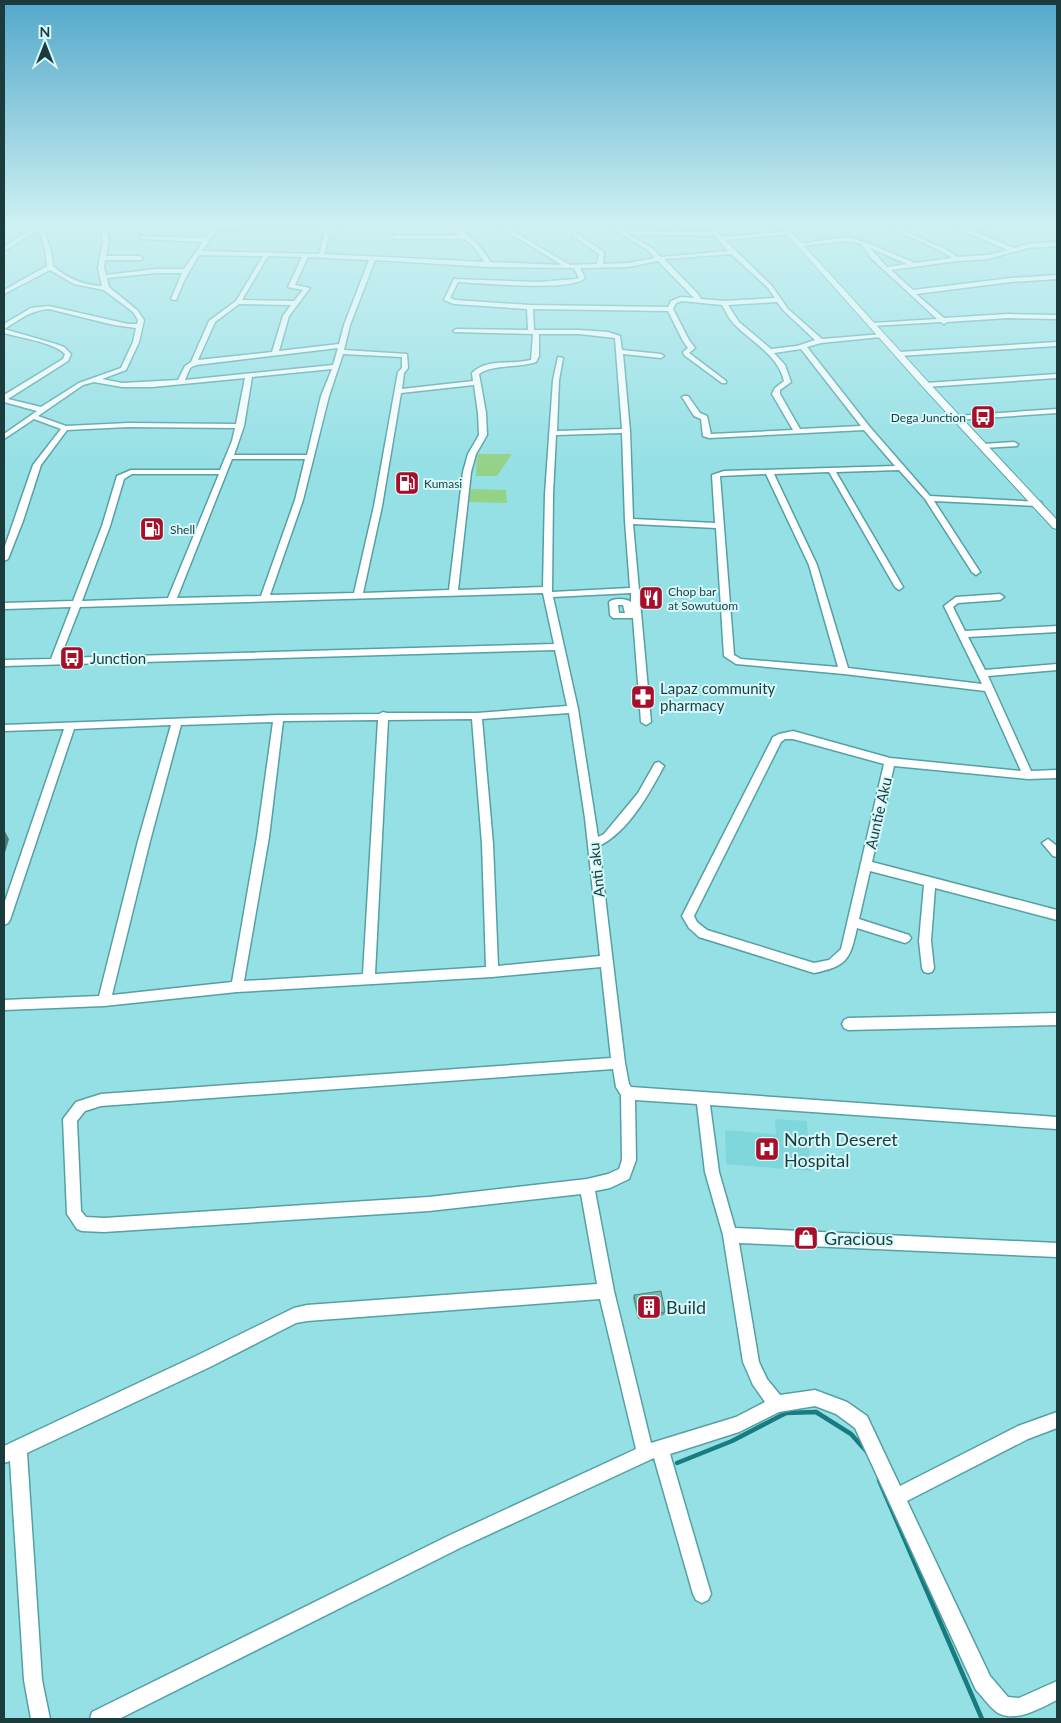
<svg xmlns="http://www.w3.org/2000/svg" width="1061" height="1723" font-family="Lato,sans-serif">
<rect width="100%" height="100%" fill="#95e0e5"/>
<!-- built -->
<path fill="#7fd7dc" d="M775,1119L807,1121L811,1171L726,1164L725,1130L776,1134Z"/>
<!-- green -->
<path fill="#93d287" d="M477,454H512L497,476H476Z
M471,489L506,490L507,503L469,502Z"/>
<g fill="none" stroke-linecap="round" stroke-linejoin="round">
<!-- stream -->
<path stroke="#177b80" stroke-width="4.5" d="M677,1463L732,1441L786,1413L816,1412L851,1434L868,1453
M879,1480L982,1719"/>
<defs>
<path id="minor" d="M25,226H32L44,231L51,250L53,266C68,279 83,285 102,286L98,268L103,241L100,226H106L109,241L106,256H140L143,258L140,260H105L104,268L106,275L156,269H184L203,242L141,239L139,236L205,238L214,226H344L341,228H331L324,254L484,262L475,248L465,239H395L392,237L395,235H460L446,226C462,225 484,248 490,262L562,265L498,226H504L570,265L597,264L599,254L572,235L574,232L604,252L603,264L628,263L655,258L648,250L607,226H613L623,231L712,232L706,226H712L722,237L792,231L790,234L725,240L772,286L788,309L822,339L883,334V336L881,337L821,343L807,347L869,426L930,496L1041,502L1042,504L1038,506L934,501L980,572L976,575L972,572L925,499L899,470L836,472L903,587L899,590L895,587L829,472L774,474L817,565L848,668L982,684L944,606L956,597L1000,594L1004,597L1000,600L958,603L953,607L965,631L1057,626V632L968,637L985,670L1057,664V670L988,676L1031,771L1057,770V778L1028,779L894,766L872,862L1057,910V920L935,888L931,941L934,968L932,972L928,973L924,972L922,968L919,941L924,885L870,871L859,919L909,935L911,938L909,941L905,943L857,928C850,960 847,966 814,973L699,937L689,928L682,916L773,737L779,734L793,731L890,758L1021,771L985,691L844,674L736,664L724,656L716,528L633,524L651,722L646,725L641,722L633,618H613L610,615L609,602C613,598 626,598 631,602V593L553,597L578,709L598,837L604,834L638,793L655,763L659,762L664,766C649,794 628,832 599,846L625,1063L629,1084L631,1087L1057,1117V1129L710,1105L719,1172L735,1228L1057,1243V1257L739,1243L759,1362L767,1379L780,1395L815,1390L847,1402L867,1416L900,1486L1018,1426L1057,1412V1428L1028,1439L907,1501L990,1676L1008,1697L1019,1698L1057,1681V1700C1040,1708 1017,1723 998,1713C990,1708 983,1697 976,1690L855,1428L836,1414L815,1406L779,1412L739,1432L670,1454L711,1594L708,1600L702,1603L696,1600L693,1594L654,1458L460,1548L119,1719H90L92,1712L448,1536L636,1449L600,1299L307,1321L296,1323L210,1367L27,1453L42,1680L50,1719H31L24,1680L10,1461L4,1463V1446L198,1355L294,1308L307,1305L597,1284L581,1194L429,1211L104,1232L82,1231L77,1229L67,1214L63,1119L76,1102L101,1094L611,1058L601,967L492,977L237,992L104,1006L4,1010V1000L99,996L138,841L171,725L74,729L10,920L8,923L4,925V904L64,729L4,731V725L278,715L379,714L383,712L387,713H477L567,706L555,650L4,666V660L51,659L71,607L4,609V603L73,601L102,526L117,476L131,470H220L232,441L235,428L128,427L67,430L41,465L23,521L8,559L4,561V549L33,465L61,429L34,419L4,439V434L37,411L4,402V395L63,359L65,354C53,342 21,338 4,333V329L56,344L64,347L71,354L68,361L8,399L41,407L79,383L121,368L133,342L136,328L114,325L49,309C32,310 20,319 6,328L4,329V324L31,308L49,306L128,324H137L138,320L133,312L104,290L74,284L50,270L4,294V290L47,266L45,250L40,233L36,231L4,251V247L31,229ZM326,228L319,254L202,251L218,229ZM627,234L715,236L728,251L661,257L652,248ZM731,254L768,288L775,298L724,301L701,299L698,294L664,259ZM199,255L263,256L236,301L209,321L191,362L185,366L178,380L122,383L102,379L126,370L139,342L144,320L137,310L109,287L107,278L156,273H182L171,299L176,300L185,279ZM268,256L302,257L288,287L303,290L294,301L242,300ZM308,257L369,260L344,325L339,344L279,351L289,316L310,288L295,285ZM375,260L488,267L574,268L579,278L576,279L539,282L454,279L444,300L454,304L527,309L528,330L456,329L453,331L454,332L533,334L531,360C513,365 486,358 472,373L473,381L402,389L404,373L408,368L407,354L344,350L350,325ZM658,261L694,298L681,297L671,301L668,307L530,305L455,300L450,298L458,282C481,283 571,292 585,278L580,268L628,267ZM682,301L722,305C726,312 729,319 735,325C753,343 778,355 784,381L775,388L772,394L793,430L711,434L707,416L700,413L688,396H684L682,397L694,416L701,419L703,436L709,438L864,430L895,466L724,471L712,475L715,523L633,519L630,431L623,354L661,358L664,356L661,354L622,350L620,336L608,332L579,330H534L533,309L668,311L683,341L688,348L683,352L684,355L722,383H726V381L689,353L695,348L689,340L673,309L676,303ZM777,302L784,311L815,340L797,346L771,349L739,322L728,305ZM239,304L291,305L283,316L272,352L198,360L215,322ZM539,334H579L615,338L622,429L557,431L559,380L563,358L558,357L553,380L545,494L543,587L458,590L471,472L476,454L487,435L486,413L479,374C491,364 520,368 536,362L539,356ZM338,348L333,365L185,380L190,368L196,365ZM801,349L861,426L800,429L780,394V390L791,382L785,365L774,353ZM343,354L402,357V368L398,372L374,506L354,593L270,595L303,500L329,396ZM332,369L321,396L307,455H234L244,426L252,377ZM245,378L236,424L128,423L66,426L38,416L83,385L94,382L122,387H152ZM474,385L478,413L479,435L468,454L463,472L449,590L363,593L382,506L401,393ZM622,433L625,521L630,588L552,592L553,494L556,435ZM232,459H305L295,500L261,596L177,598ZM132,474H219L168,598L82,601L110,526L124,479ZM766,474L809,565L838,667L741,659L734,655L720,476ZM543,593L554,644L60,658L80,607ZM618,605H623L625,613H619ZM569,713L585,818L600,956L498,966L493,844L482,719ZM472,719L482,844L486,967L375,974L388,720ZM378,720L363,974L244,981L269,837L283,721ZM273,722L257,837L232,982L112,995L150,841L181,725ZM785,739H793L884,764L841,949L829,960L814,963L707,930L697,922L694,916L781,742ZM613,1069L616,1087L621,1095L622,1160L619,1169L608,1174L587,1179L429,1197L104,1218L86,1217L81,1211L77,1121L85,1111L101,1106ZM635,1100L697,1104L705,1172L723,1235L743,1362L753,1385L765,1402L736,1417L651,1443L614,1291L595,1191L610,1188L629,1179L636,1160Z
M886,226H893L945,249L958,257L988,255L1008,250L951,226H958L967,229L992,226L972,231L1014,248L1028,244L1057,242V246L1028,248L988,259L957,261L891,270L913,290L1011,278L1057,275V279L1011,282L916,294L944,318L1008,314L1057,315V319L1008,318L947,322L944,324L941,322L871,326L870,325L873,323L937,319L872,259L861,244L847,241L801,246L798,244L847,237L865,242L915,263L952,258L941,251ZM870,248L907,264L887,267Z
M1057,342V346L899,356L896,354L899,352Z
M1057,374V378L926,387L923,385L926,383Z
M1057,409V413L956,420L952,418L956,416Z
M1014,442L1018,444L1017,446L983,448L979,446L983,444Z
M1048,839L1057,846V857L1053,856L1042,843Z
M1057,1013V1025L848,1030L844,1028L842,1024L844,1020L848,1018Z"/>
<path id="major" d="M780,226H786L929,383L1057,520V529L1053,528L923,387Z"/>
</defs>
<!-- minor casing -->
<use href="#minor" stroke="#55a0a5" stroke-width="3"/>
<!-- major casing -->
<use href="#major" stroke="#55a0a5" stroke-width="2"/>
<!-- minor -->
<use href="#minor" fill="#fff" fill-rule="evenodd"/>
<!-- major -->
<use href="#major" fill="#fff" fill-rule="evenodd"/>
</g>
<!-- wall -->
<path fill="#63a095" d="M634,1295L665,1312L664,1315L638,1319L633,1298Z"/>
<!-- shaded-wall -->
<path fill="#508279" d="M4,830L9,839L4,856Z"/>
<!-- building -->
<path fill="#73baad" stroke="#508279" d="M661,1291L665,1312L638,1316L634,1295Z"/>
<!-- sky -->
<linearGradient id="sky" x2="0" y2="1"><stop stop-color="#53a8ca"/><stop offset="0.48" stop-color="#cff1f3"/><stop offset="1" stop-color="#cff1f3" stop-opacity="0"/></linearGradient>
<rect width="1061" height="467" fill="url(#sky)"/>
<!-- icons -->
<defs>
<symbol id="bus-square" viewBox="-11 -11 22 22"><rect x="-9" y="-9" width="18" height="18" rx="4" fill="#a70e2a" stroke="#d6fafc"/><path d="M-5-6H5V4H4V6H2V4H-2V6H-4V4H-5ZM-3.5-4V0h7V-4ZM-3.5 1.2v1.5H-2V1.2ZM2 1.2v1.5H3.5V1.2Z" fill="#fff"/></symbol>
<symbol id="fuel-square" viewBox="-11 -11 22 22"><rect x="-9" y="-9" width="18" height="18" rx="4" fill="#a70e2a" stroke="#d6fafc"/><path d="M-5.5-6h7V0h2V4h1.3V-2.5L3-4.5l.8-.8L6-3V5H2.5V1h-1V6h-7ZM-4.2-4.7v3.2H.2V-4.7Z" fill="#fff"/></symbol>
<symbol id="restaurant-square" viewBox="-11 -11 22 22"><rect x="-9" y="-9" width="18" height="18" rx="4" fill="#a70e2a" stroke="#d6fafc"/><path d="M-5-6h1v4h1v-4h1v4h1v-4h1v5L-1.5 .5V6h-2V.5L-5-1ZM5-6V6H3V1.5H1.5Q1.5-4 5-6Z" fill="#fff"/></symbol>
<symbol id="pharmacy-square" viewBox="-11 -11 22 22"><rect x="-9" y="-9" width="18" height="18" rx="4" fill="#a70e2a" stroke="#d6fafc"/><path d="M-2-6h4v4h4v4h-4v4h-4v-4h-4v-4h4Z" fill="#fff"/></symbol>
<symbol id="hospital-square" viewBox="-11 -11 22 22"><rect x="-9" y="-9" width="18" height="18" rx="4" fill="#a70e2a" stroke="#d6fafc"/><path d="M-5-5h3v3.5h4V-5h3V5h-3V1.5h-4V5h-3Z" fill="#fff"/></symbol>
<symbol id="shop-square" viewBox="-11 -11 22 22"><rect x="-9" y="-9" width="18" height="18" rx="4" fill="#a70e2a" stroke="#d6fafc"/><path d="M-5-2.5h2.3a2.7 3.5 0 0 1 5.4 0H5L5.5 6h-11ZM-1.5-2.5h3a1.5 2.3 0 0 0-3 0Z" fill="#fff"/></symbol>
<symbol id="building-square" viewBox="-11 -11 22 22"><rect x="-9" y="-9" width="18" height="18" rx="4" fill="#a70e2a" stroke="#d6fafc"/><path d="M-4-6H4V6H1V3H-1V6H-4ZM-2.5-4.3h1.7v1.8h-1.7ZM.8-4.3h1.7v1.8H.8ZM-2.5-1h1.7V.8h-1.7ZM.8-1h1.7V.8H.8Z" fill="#fff"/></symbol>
</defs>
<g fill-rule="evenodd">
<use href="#bus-square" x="969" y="403" width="28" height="28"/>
<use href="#fuel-square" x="393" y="469" width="28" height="28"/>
<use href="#fuel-square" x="138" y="515" width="28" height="28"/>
<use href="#restaurant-square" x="637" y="584" width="28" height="28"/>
<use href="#bus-square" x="58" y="644" width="28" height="28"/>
<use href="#pharmacy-square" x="629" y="683" width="28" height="28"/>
<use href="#hospital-square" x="753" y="1135" width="28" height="28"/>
<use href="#shop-square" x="792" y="1224" width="28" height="28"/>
<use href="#building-square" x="635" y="1293" width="28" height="28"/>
</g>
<g text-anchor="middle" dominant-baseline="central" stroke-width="4" stroke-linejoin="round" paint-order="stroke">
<!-- far-poi labels -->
<g font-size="12" fill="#1c3b3d" stroke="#d6fafc" text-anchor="start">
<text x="966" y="417" text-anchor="end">Dega Junction</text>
<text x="424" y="483">Kumasi</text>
<text x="170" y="529">Shell</text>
<text x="668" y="591">Chop bar<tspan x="668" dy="14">at Sowutuom</tspan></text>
</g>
<!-- poi labels -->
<g font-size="15" fill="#1c3b3d" stroke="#d6fafc" text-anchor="start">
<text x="90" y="658">Junction</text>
<text x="660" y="688">Lapaz community<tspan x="660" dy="17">pharmacy</tspan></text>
</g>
<!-- street labels -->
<g font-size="15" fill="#1c3b3d" stroke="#d6fafc">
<text transform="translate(878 813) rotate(-77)">Auntie Aku</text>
<text transform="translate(596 870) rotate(-96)">Anti aku</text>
</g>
<!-- near-poi labels -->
<g font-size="18" fill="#1c3b3d" stroke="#d6fafc" text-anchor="start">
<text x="784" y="1139">North Deseret<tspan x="784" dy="21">Hospital</tspan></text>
<text x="824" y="1238">Gracious</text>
<text x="666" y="1307">Build</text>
</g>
</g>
<!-- border -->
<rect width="1061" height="1723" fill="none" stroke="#1c3b3d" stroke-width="10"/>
<!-- north arrow -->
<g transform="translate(45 45)" stroke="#d6fafc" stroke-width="4" paint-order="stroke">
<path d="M0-4L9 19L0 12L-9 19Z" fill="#1c3b3d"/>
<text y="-8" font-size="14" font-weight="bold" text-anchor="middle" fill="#1c3b3d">N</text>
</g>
</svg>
